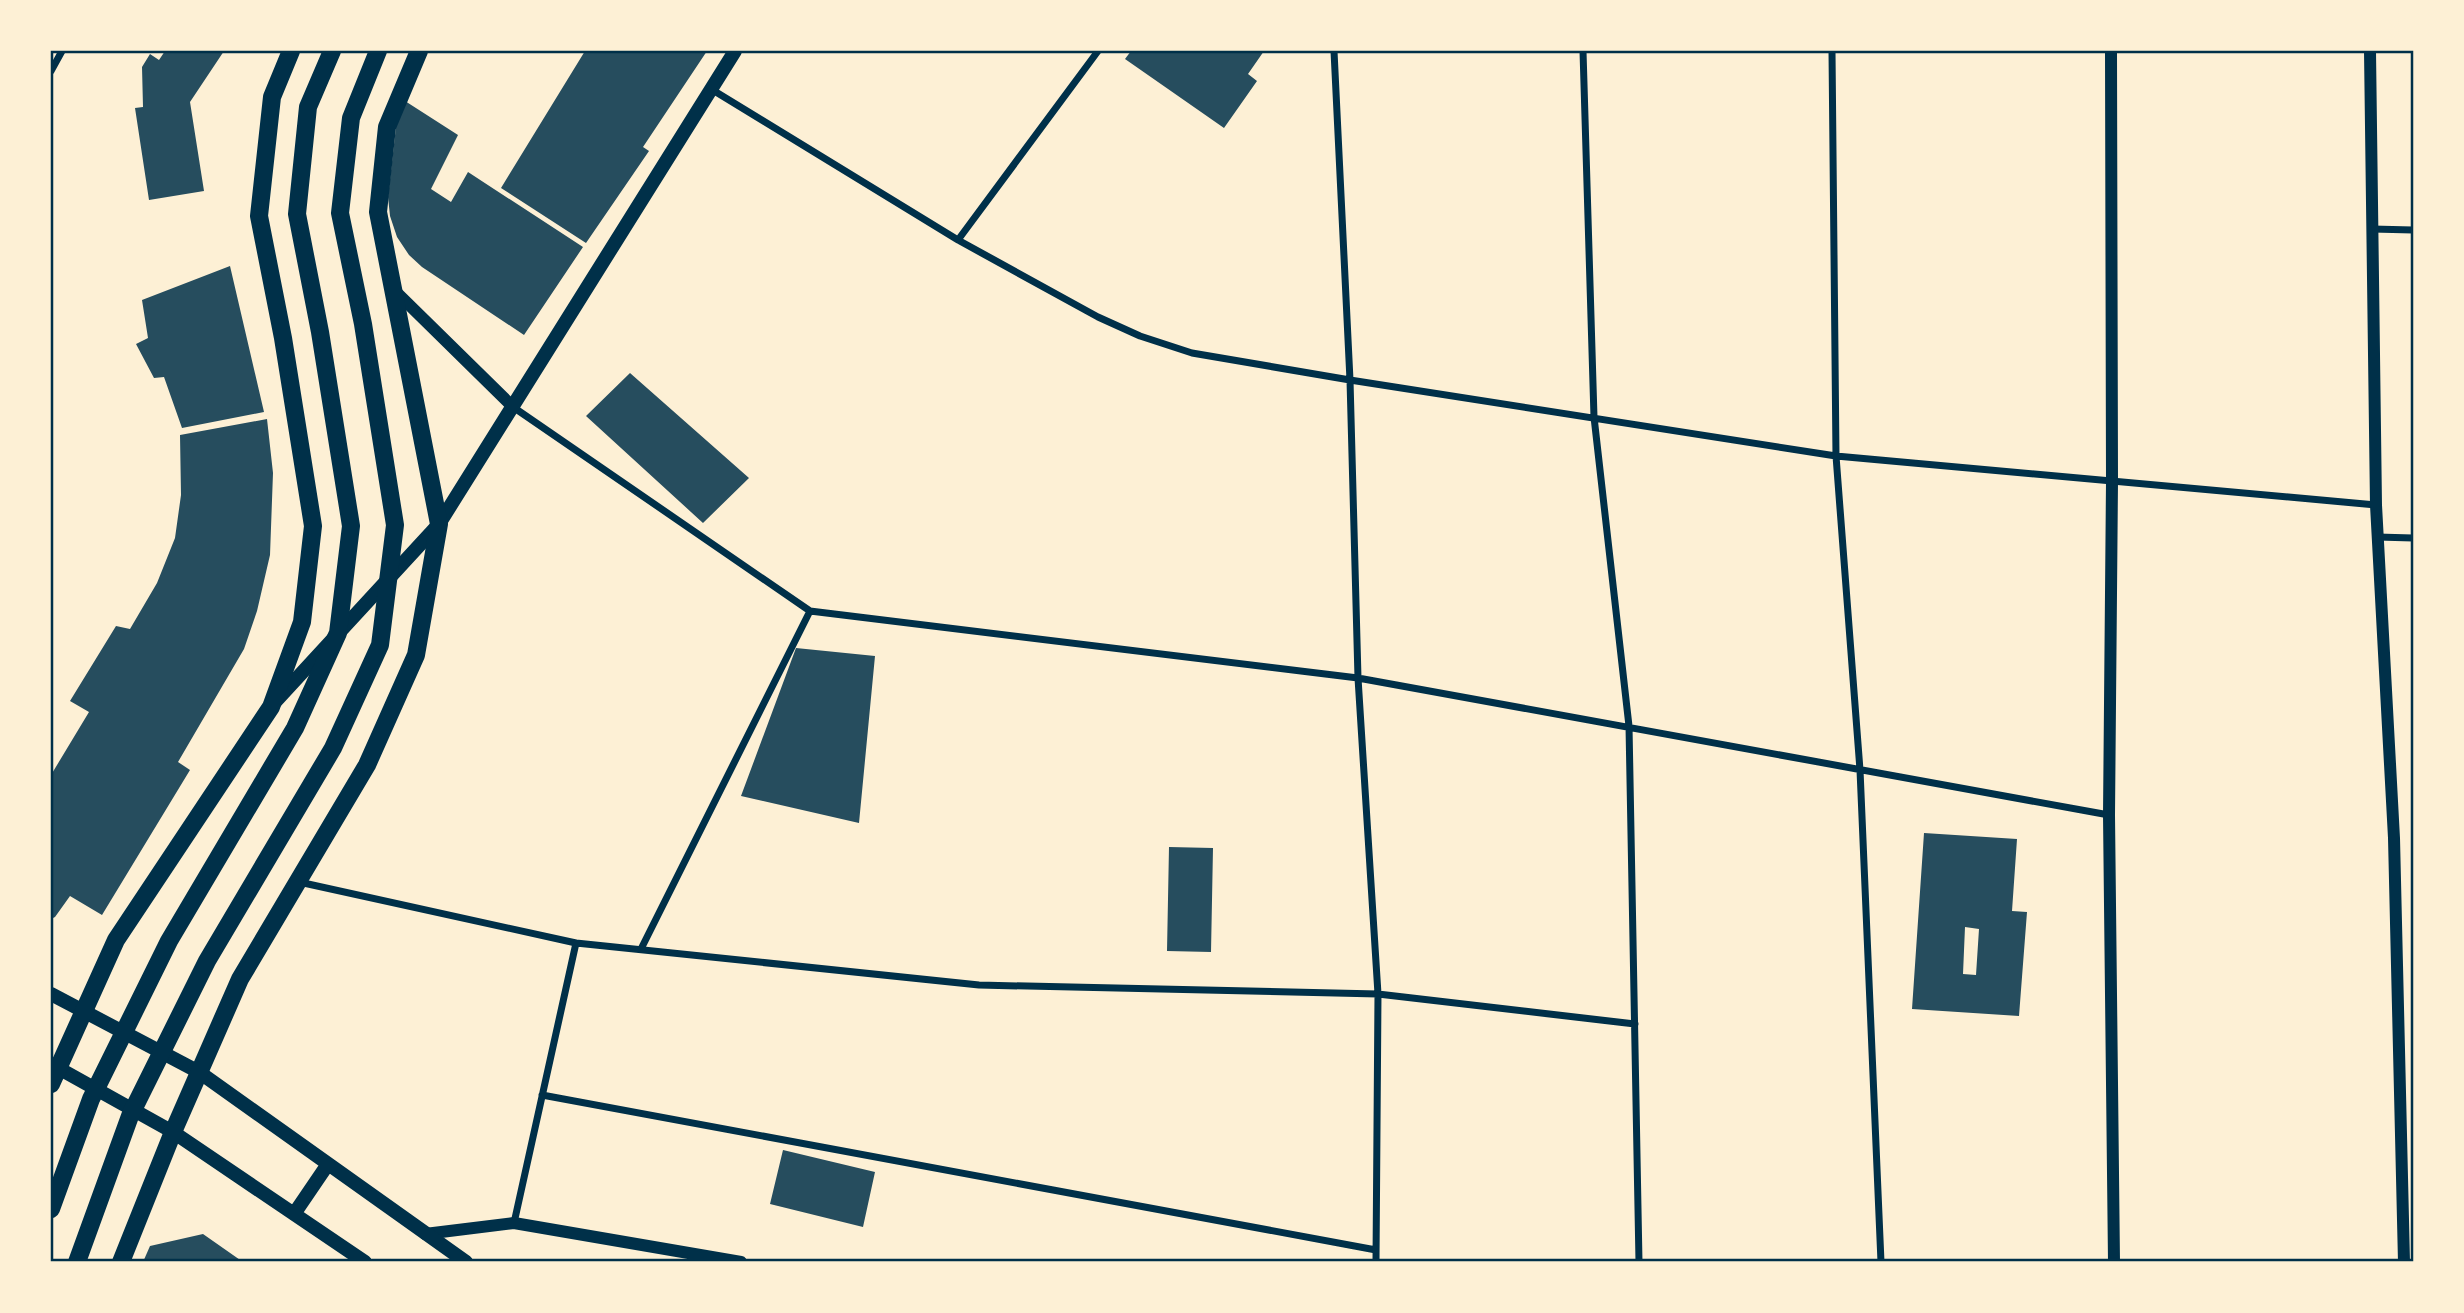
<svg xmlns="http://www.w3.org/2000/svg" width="2464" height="1313" font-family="'IBM Plex Sans',sans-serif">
<rect width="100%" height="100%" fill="#fdf0d5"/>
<!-- building -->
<path fill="#264d5e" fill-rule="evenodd" d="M165,51H224L190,102L204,191L149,200L135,108L143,107L142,67L150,54L159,60Z
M585,51H707L643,147L649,151L586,243L501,188Z
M1131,51H1264L1248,74L1257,81L1224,128L1125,59Z
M405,101L458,135L431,189L451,202L468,172L583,247L524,335L422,267L409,255L397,237L390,216L388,197L397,118Z
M230,266L264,412L182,428L164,377L154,378L136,344L148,338L142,300Z
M630,373L749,478L703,523L586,416Z
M267,419L273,473L270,555L257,611L244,649L178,762L190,770L102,915L70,896L55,917L51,919V775L89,712L70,701L116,626L130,629L157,583L175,538L181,495L180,435Z
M796,648L875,656L859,823L741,796Z
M1924,833L2017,839L2012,911L2027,912L2019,1016L1912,1009ZM1965,927L1979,929L1976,975L1963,974Z
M1169,847L1213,848L1211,952L1167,951Z
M783,1150L875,1172L863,1227L770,1204Z
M203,1234L243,1262H143L150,1246Z"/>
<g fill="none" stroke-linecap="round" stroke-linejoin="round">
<!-- minor -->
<path stroke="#003049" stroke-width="7" d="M1334,51L1350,380L1358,678L1378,994L1376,1262
M1583,51L1594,417L1629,726L1639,1262
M1832,51L1836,456L1860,770L1881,1262
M51,71L62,51
M711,89L958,240L1098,317L1140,336L1192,353L1350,380L1836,456L2376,505
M2372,229L2413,230
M958,240L1098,51
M513,407L810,611L1358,678L2109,815
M2377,537L2413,538
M299,882L576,943L979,985L1378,994L1635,1024
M641,949L810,611
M542,1095L1376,1250
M514,1223L576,943"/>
<!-- tertiary -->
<path stroke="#003049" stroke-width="12" d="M2111,51L2112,482L2109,815L2114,1262
M2370,51L2376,505L2394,838L2404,1262
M394,290L512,406
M425,1234L514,1223L741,1262"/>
<!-- secondary -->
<path stroke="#003049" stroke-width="14" d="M275,702L439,524L735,51
M51,994L199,1072L466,1262
M51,1064L173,1132L365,1262
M294,1214L328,1164"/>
<!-- primary -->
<path stroke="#003049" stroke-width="18" d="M51,1084L116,940L271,707L302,622L313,526L283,338L259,216L272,97L291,51
M51,1209L91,1099L169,941L295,728L338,633L351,526L320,332L297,214L308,107L332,51
M77,1262L130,1116L207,961L333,748L380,645L395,525L363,324L340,213L351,118L378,51
M121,1262L173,1132L240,979L367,765L416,655L439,524L378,212L387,127L419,51"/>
</g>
<!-- border -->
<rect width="2464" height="1313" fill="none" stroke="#fdf0d5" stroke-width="105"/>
<rect x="52" y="52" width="2360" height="1208" fill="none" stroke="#003049" stroke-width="2.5"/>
</svg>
